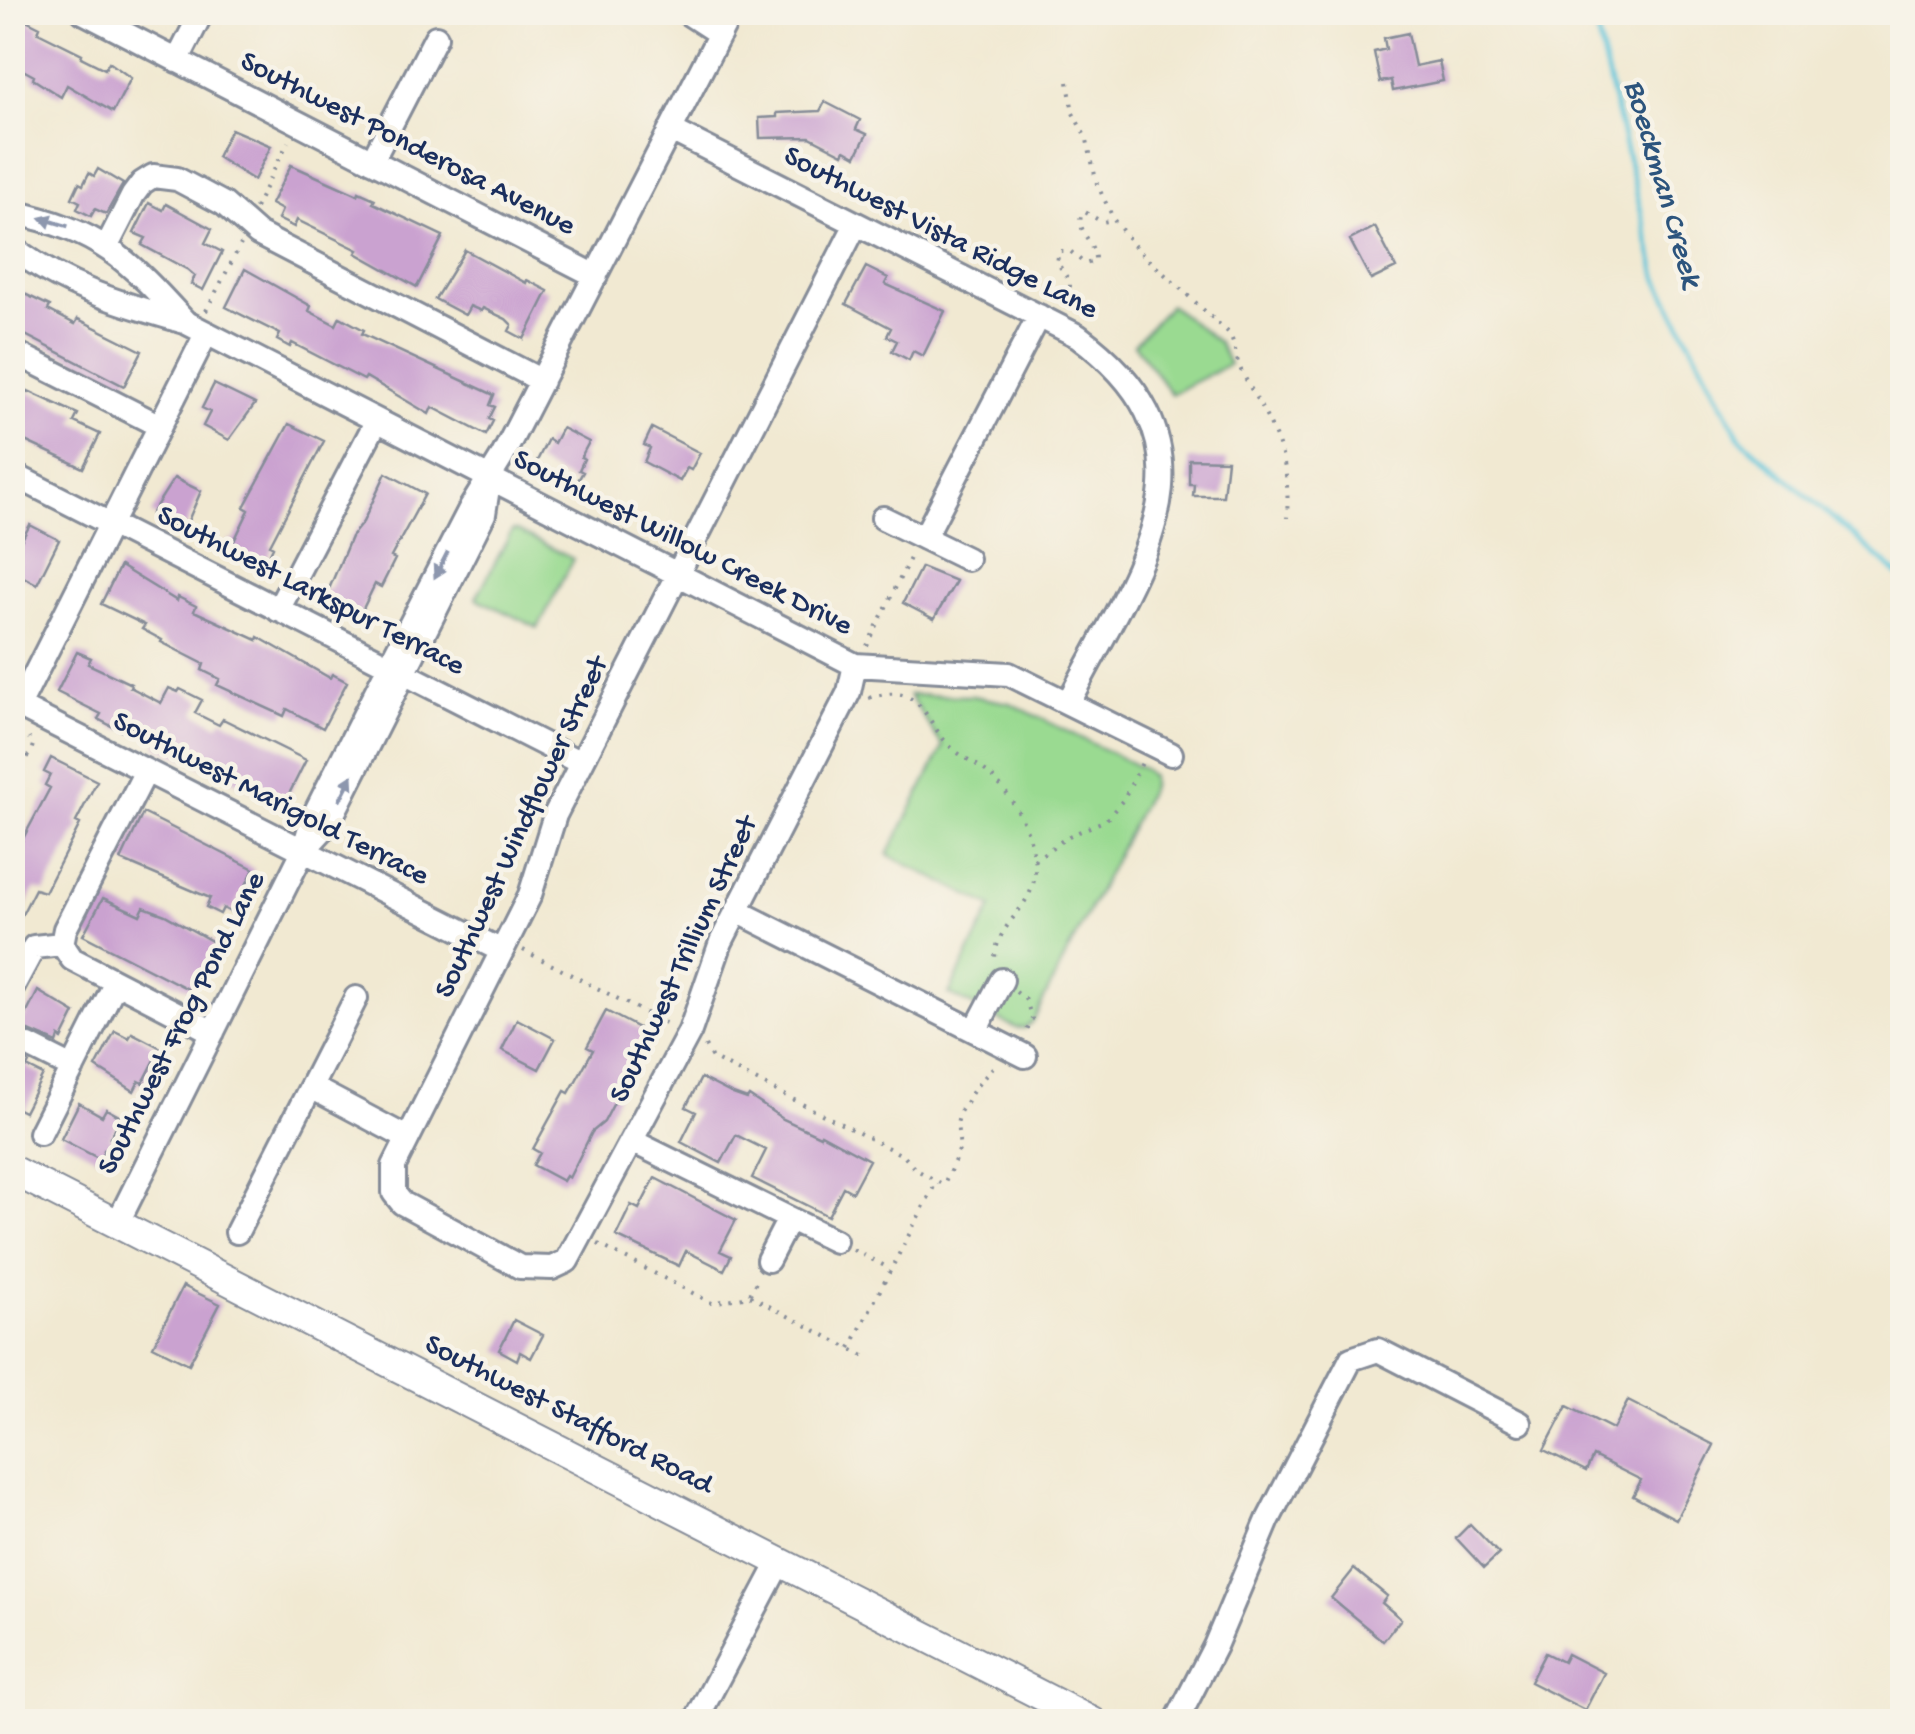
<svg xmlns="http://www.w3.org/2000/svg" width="1915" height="1734" font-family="'Gochi Hand',sans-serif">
<rect width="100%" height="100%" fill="#f7f3e8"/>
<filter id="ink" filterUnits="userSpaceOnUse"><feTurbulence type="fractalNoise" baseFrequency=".01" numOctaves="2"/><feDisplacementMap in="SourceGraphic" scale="20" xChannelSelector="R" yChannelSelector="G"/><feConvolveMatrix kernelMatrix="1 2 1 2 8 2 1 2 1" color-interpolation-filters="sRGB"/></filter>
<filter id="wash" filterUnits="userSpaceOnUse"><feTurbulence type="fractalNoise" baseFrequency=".0048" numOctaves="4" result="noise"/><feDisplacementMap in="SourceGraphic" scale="40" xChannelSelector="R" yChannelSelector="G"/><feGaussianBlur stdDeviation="2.25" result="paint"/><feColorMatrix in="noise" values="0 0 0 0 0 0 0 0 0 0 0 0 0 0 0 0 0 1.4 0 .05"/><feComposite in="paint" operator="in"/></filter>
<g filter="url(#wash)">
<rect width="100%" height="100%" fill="#f1e9d2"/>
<!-- green -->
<path fill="#9ada91" stroke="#5a8478" stroke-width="2.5" d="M1170,305L1218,342L1229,364L1171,394L1134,344Z
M512,531H517L573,559L538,628L476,598Z
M909,695L973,696L1010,703L1145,770L1151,777V787L1033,1021L1025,1028H1016L949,994L992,907L888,855L943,747Z"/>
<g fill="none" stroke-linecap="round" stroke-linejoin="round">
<!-- stream -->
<path stroke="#5dc4d9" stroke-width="5" d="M1592,12L1658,280L1740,438L1902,578"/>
</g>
<g id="blocks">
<!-- building -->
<path fill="#caa2d0" d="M18,16L40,27L38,32L82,54L81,57L105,69L109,62L131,78L113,112L67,85L61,97L33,79L34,76L12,64V26Z
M1408,33L1415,66L1439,61L1443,81L1393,91L1391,80L1380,82L1374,52L1386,49L1384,38Z
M825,102L860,120L856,129L867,134L856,156L845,150L843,154L810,137L760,138L759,118L777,117V113L820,111Z
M231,129L271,146L254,180L217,157Z
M291,165L358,195L359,192L375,199L373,203L443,236L417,287L356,253L358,250L297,220L294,227L278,219L282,210L271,204Z
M98,169L123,184L106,214L95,209L91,216L77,209L80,202L72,198L79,183L83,185L89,173L94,176Z
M149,203L163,210L166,204L212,229L205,243L222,252L203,290L191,284L195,276L188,270L142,245L146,238L134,233Z
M1375,227L1396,268L1371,280L1350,240Z
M465,250L526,283L527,280L548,291L524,339L509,331L512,325L506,319L483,308L481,311L470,306L465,315L435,299Z
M866,267L888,278L885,284L945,311L923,356L913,351L909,360L892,351L897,341L887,336L891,328L846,304Z
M245,269L311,306L309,311L336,325L340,317L364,330L362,334L494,395L490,405L495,407L489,419L493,421L486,435L432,407L429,414L366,377L364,380L292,343L290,347L277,340L280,334L226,307Z
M12,288L50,306L48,310L75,324L78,319L142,351L124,386L12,328Z
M214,384L255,404L229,440L203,426L210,412L202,408Z
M28,391L78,414L74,422L100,434L83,468L25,441L24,444L12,438V400L21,404Z
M289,424L324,441L270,545L273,547L262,570L224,551L230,539L234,541L249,510L244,507Z
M562,428L589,442L581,457L584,459L579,470L583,472L576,484L536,463L548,439L554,443Z
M652,428L700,453L691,470L687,468L680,481L644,462L650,448L644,445Z
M1189,459L1227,460L1223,496H1193L1194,484H1189Z
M386,473L425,494L391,557L395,559L381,587L375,584L358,619L319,600L325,588L329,589L351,537L363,522Z
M174,478L201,491L184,530L151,514Z
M30,525L59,540L37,584L12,571V545L17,548Z
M120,566L177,601L178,597L196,606L194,611L257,640L258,637L330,678L332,674L347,682L323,728L287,709L284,716L217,685L220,679L202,670L204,664L161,642L162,640L142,629L145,625L101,604Z
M921,567L956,581L934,619L903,603Z
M77,652L91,658L88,664L131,684L130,687L161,703L169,688L178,692L180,689L202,700L195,713L219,725L223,719L306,760L282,808L240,783L156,746L159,741L125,723L121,731L98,719L101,714L57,692Z
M51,758L97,781L76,822L80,824L45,892L35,889L12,934V848L17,850L50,788L45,785L50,775L44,772Z
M143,813L254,869L232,913L223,908L220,914L206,907L210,898L121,860Z
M103,898L140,915L144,907L165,915L215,943L192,991L83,935Z
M38,991L75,1013L62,1039L59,1037L57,1043L29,1031L16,1038L17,1055L29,1063L27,1067L43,1075L24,1112L12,1106V1042Z
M606,1011L646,1032L611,1091L618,1095L604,1122L592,1132L569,1178L566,1176L563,1181L533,1165L540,1153L533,1149L565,1091L569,1093L593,1050L587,1047Z
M517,1019L555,1039L539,1069L502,1050Z
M115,1031L129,1038L132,1033L161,1048L143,1083L139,1081L134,1091L96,1067Z
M701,1078L733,1094L747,1099L749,1096L783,1119L820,1136L821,1134L869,1160L852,1192L843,1187L828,1216L752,1178L766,1150L736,1135L721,1163L681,1142L696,1112L686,1107Z
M79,1103L102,1116L106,1109L121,1117L110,1138L114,1140L108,1152L104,1150L100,1159L61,1139Z
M655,1178L736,1220L720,1251L731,1256L724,1270L686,1251L679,1266L616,1236L631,1205L639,1209Z
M183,1286L220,1304L189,1364L153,1346Z
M514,1320L543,1335L531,1358L520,1352L517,1360L499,1350Z
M1628,1401L1714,1445L1676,1519L1633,1496L1641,1480L1593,1456L1586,1471L1544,1450L1567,1406L1613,1429Z
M1470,1524L1499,1554L1484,1568L1456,1538Z
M1354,1569L1387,1596L1382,1603L1401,1619L1383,1641L1331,1598Z
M1545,1653L1563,1662L1567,1654L1604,1673L1585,1710L1530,1682Z"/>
</g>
</g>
<g filter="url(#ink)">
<use href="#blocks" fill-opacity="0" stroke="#868c98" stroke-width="2.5"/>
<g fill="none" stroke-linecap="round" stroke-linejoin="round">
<defs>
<path id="minor" d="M83,12L596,276
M686,12L720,34
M177,61L202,12
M671,130L1078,336C1234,451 1136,570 1068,703
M372,161L436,37
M12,212C100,231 127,258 185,322
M107,246L133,195L142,183L153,176L177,179L224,204L258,234L542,381
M12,247C64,288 123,304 185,322L855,665L1009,674L1171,754
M12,351L160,426
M12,474L581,763
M489,481L484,514L328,824L303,851L313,817L389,666L471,507L502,457L731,12
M883,518L967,559
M924,538L1039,316
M278,610L376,422
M855,665L849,692L721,942L690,1031L567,1261L552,1268L520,1267L402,1203L394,1193V1166L530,895L555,815L856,224
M12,703L502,951
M19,706L206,334
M146,771L65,929L62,944L72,959L213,1032
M737,911L1025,1056
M12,988L34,947L62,944
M975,1031L1002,980
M29,1046L73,1068
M311,1087L407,1138
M40,1133L116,982
M632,1141L835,1241
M117,1224L303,851
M237,1232L356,998
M768,1260L789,1219
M695,1722L780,1561
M1176,1722L1215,1646L1268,1520L1351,1359L1378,1350L1520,1423"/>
<path id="major" d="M12,1170L1093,1722"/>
</defs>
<!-- minor casing -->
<use href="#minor" stroke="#868c98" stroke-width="28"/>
<!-- major casing -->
<use href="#major" stroke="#868c98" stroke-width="32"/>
<!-- path -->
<path stroke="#868c98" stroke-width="4" stroke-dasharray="2.5 8" stroke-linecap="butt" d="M1068,82L1073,113L1087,140L1097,184L1114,220L1137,249L1229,333C1236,345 1235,358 1241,370C1271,428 1291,448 1287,518
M255,208L288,142
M1044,297L1049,290L1070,289V282L1057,262L1059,251H1070L1085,264L1095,261C1096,243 1077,233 1081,215L1085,212L1102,222L1113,220
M206,311L241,244
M867,646L912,554
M869,698C924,680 923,722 952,748C964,759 979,764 990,775C1015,798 1035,837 1035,871C1034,909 995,923 995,960
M12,772L30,754L33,745L29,738
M1034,860L1069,836L1106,820L1123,800L1144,759
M523,950L669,1025
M1016,992L1026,1000L1032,1019L1025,1035
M705,1046L712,1058L904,1156L915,1169L944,1185L960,1148L957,1124L960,1112L975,1088L995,1065L999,1067
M598,1244L712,1303L749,1296L758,1278
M853,1250L889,1268
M750,1296L866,1357
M850,1348L937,1181"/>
<!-- minor -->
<use href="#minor" stroke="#fff" stroke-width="22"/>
<!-- major -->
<use href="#major" stroke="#fff" stroke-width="28"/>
</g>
<!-- one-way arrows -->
<defs><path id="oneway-solid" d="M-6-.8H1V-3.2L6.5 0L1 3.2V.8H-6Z" transform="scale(2.5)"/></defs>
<g fill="#8d97ae">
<use href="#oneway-solid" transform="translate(54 222) rotate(-163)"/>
<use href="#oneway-solid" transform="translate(441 565) rotate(117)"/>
<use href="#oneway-solid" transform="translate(346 788) rotate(-63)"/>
</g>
</g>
<g text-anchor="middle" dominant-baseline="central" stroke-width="9" stroke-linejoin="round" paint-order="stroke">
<!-- street labels -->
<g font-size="30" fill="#1b2f5e" stroke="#f7f3e8">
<text transform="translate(407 145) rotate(27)">Southwest Ponderosa Avenue</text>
<text transform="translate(940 234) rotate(27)">Southwest Vista Ridge Lane</text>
<text transform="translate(682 544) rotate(27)">Southwest Willow Creek Drive</text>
<text transform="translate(310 592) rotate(27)">Southwest Larkspur Terrace</text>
<text transform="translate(270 800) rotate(27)">Southwest Marigold Terrace</text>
<text transform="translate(523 828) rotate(-65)">Southwest Windflower Street</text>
<text transform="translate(685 960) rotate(-65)">Southwest Trillium Street</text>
<text transform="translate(183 1024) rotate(-63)">Southwest Frog Pond Lane</text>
<text transform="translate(568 1416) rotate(27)">Southwest Stafford Road</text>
</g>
<!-- water labels -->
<g font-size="32" font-style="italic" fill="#2c547d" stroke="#f7f3e8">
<text transform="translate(1661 184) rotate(74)">Boeckman Creek</text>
</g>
</g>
<!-- margin -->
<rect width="1915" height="1734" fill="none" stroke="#f7f3e8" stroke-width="50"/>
</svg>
